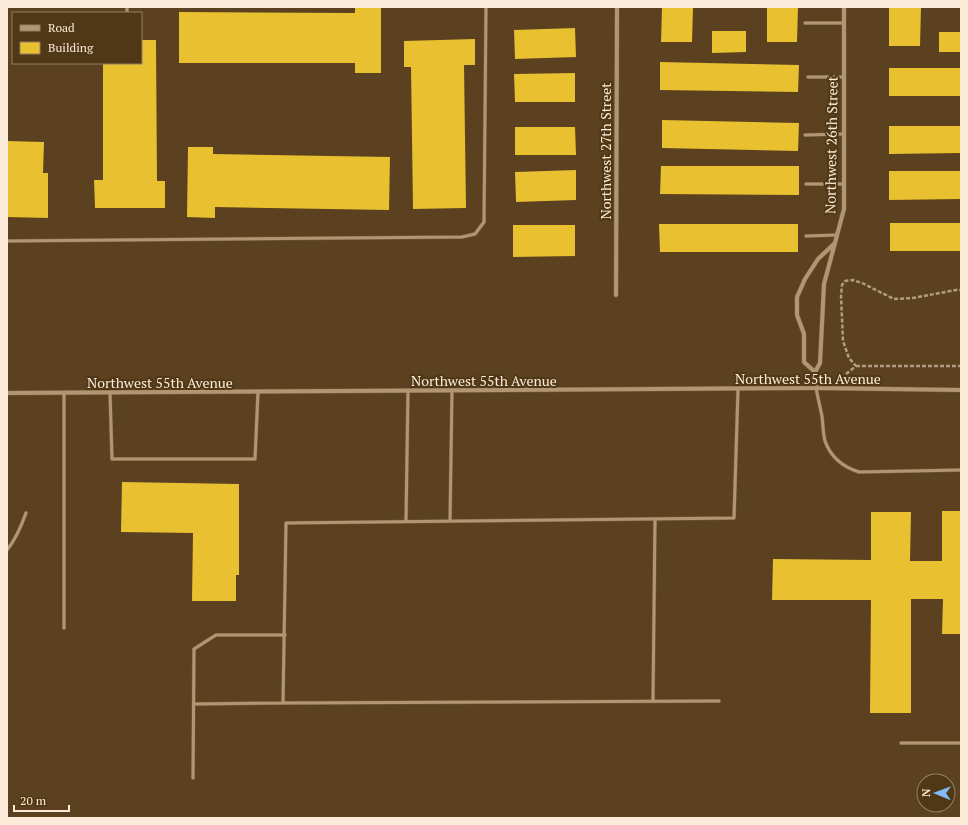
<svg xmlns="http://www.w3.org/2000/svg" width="968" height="825" font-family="'PT Serif',serif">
<rect width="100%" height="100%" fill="#5b4120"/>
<!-- building -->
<path fill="#e8c030" d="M355,7H381V73H355V63H179V12L355,13Z
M662,7H693L692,42H661Z
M767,7H798L797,42H767Z
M889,7H921L920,46H889Z
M575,28L576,57L515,59L514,30Z
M712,31H746V52L712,53Z
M939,32H961V52H939Z
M475,39V65H464L466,208L413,209L411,67H404V41Z
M141,40H156L157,181H165V208H95L94,180H103V63H141Z
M660,62L799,65L798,92L660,90Z
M889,68H961V96H889Z
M575,73V102H515L514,74Z
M662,120L799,123L798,151L662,148Z
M889,126H961V153L889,154Z
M515,127H575L576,155H515Z
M7,141L44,142L43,173H48V218L7,217Z
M188,147H213V154L390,157L389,210L215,207V218L187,217Z
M661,166H799V195L660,194Z
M576,170V200L516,202L515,172Z
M889,171H961V199L889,200Z
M890,223H961V251H890Z
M659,224H798V252H660Z
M513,225H575V256L513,257Z
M122,482L239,484V575H236V601H192L193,533L121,532Z
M942,511H961V634H942L943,599H911V713H870L871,600H772L773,559L871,560V512H911L910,561H942Z"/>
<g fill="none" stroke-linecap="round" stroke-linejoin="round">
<defs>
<path id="lane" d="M127,13V7
M805,23H844
M808,77H844
M805,135L843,134
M806,184H843
M806,236L837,235
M7,241L462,237L475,234L484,222L486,7
M816,388C818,398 820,407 822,416C823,424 823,434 825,441C831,458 843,467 859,472L961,470
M110,393L112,459H255L258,392
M406,521L408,391
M450,521L452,391
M7,550C16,539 21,527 26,513
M64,628V394
M653,701L655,519
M719,701L283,703L286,523L734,518L738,389
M194,704L283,703
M901,743H961
M193,778L194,649L216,635H285"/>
<path id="street" d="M616,295L617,7
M815,372L804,362V334L797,315V297L805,279L818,259L835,243
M816,388L815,372L820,363L824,284L844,209V7
M7,393L816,388L961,390"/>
</defs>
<!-- lane casing -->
<use href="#lane" stroke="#745e3f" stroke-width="4"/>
<!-- street casing -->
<use href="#street" stroke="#745e3f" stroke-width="5"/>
<!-- path -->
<path stroke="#b19d83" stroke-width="2.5" stroke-dasharray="4 2" stroke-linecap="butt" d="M856,366H961
M846,374L856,366L849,358L843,341L841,296L842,285L845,281L853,280L862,283L894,299L913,298L956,290H961"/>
<!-- lane -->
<use href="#lane" stroke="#b29571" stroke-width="3"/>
<!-- street -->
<use href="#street" stroke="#b29571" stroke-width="4"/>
</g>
<g text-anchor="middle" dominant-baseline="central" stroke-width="4" stroke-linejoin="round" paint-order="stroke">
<!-- street labels -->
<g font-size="14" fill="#fbebd8" stroke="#503715">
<text transform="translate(831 145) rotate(-89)">Northwest 26th Street</text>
<text transform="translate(605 151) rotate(-90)">Northwest 27th Street</text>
<text x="808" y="378">Northwest 55th Avenue</text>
<text x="484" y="380">Northwest 55th Avenue</text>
<text x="160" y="382">Northwest 55th Avenue</text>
</g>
</g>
<!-- border -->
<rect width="968" height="825" fill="none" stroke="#fbebd8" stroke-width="16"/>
<!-- legend -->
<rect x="12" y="12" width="130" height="52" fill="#503715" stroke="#947f63"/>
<rect x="20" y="25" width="20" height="6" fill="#b29571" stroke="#947f63"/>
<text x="48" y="32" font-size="12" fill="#fbebd8">Road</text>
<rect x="20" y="42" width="20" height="12" fill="#e8c030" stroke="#947f63"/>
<text x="48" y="52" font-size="12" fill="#fbebd8">Building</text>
<!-- north arrow -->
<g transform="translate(936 793) rotate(271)"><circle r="19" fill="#503715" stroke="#947f63"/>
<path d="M0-3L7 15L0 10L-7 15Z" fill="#84bcfb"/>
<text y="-6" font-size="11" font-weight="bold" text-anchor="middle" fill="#fbebd8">N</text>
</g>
<!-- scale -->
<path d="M14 805v6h55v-6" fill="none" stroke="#fbebd8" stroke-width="2"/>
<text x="20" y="805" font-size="12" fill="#fbebd8" stroke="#503715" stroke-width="3" paint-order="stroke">20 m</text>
</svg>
